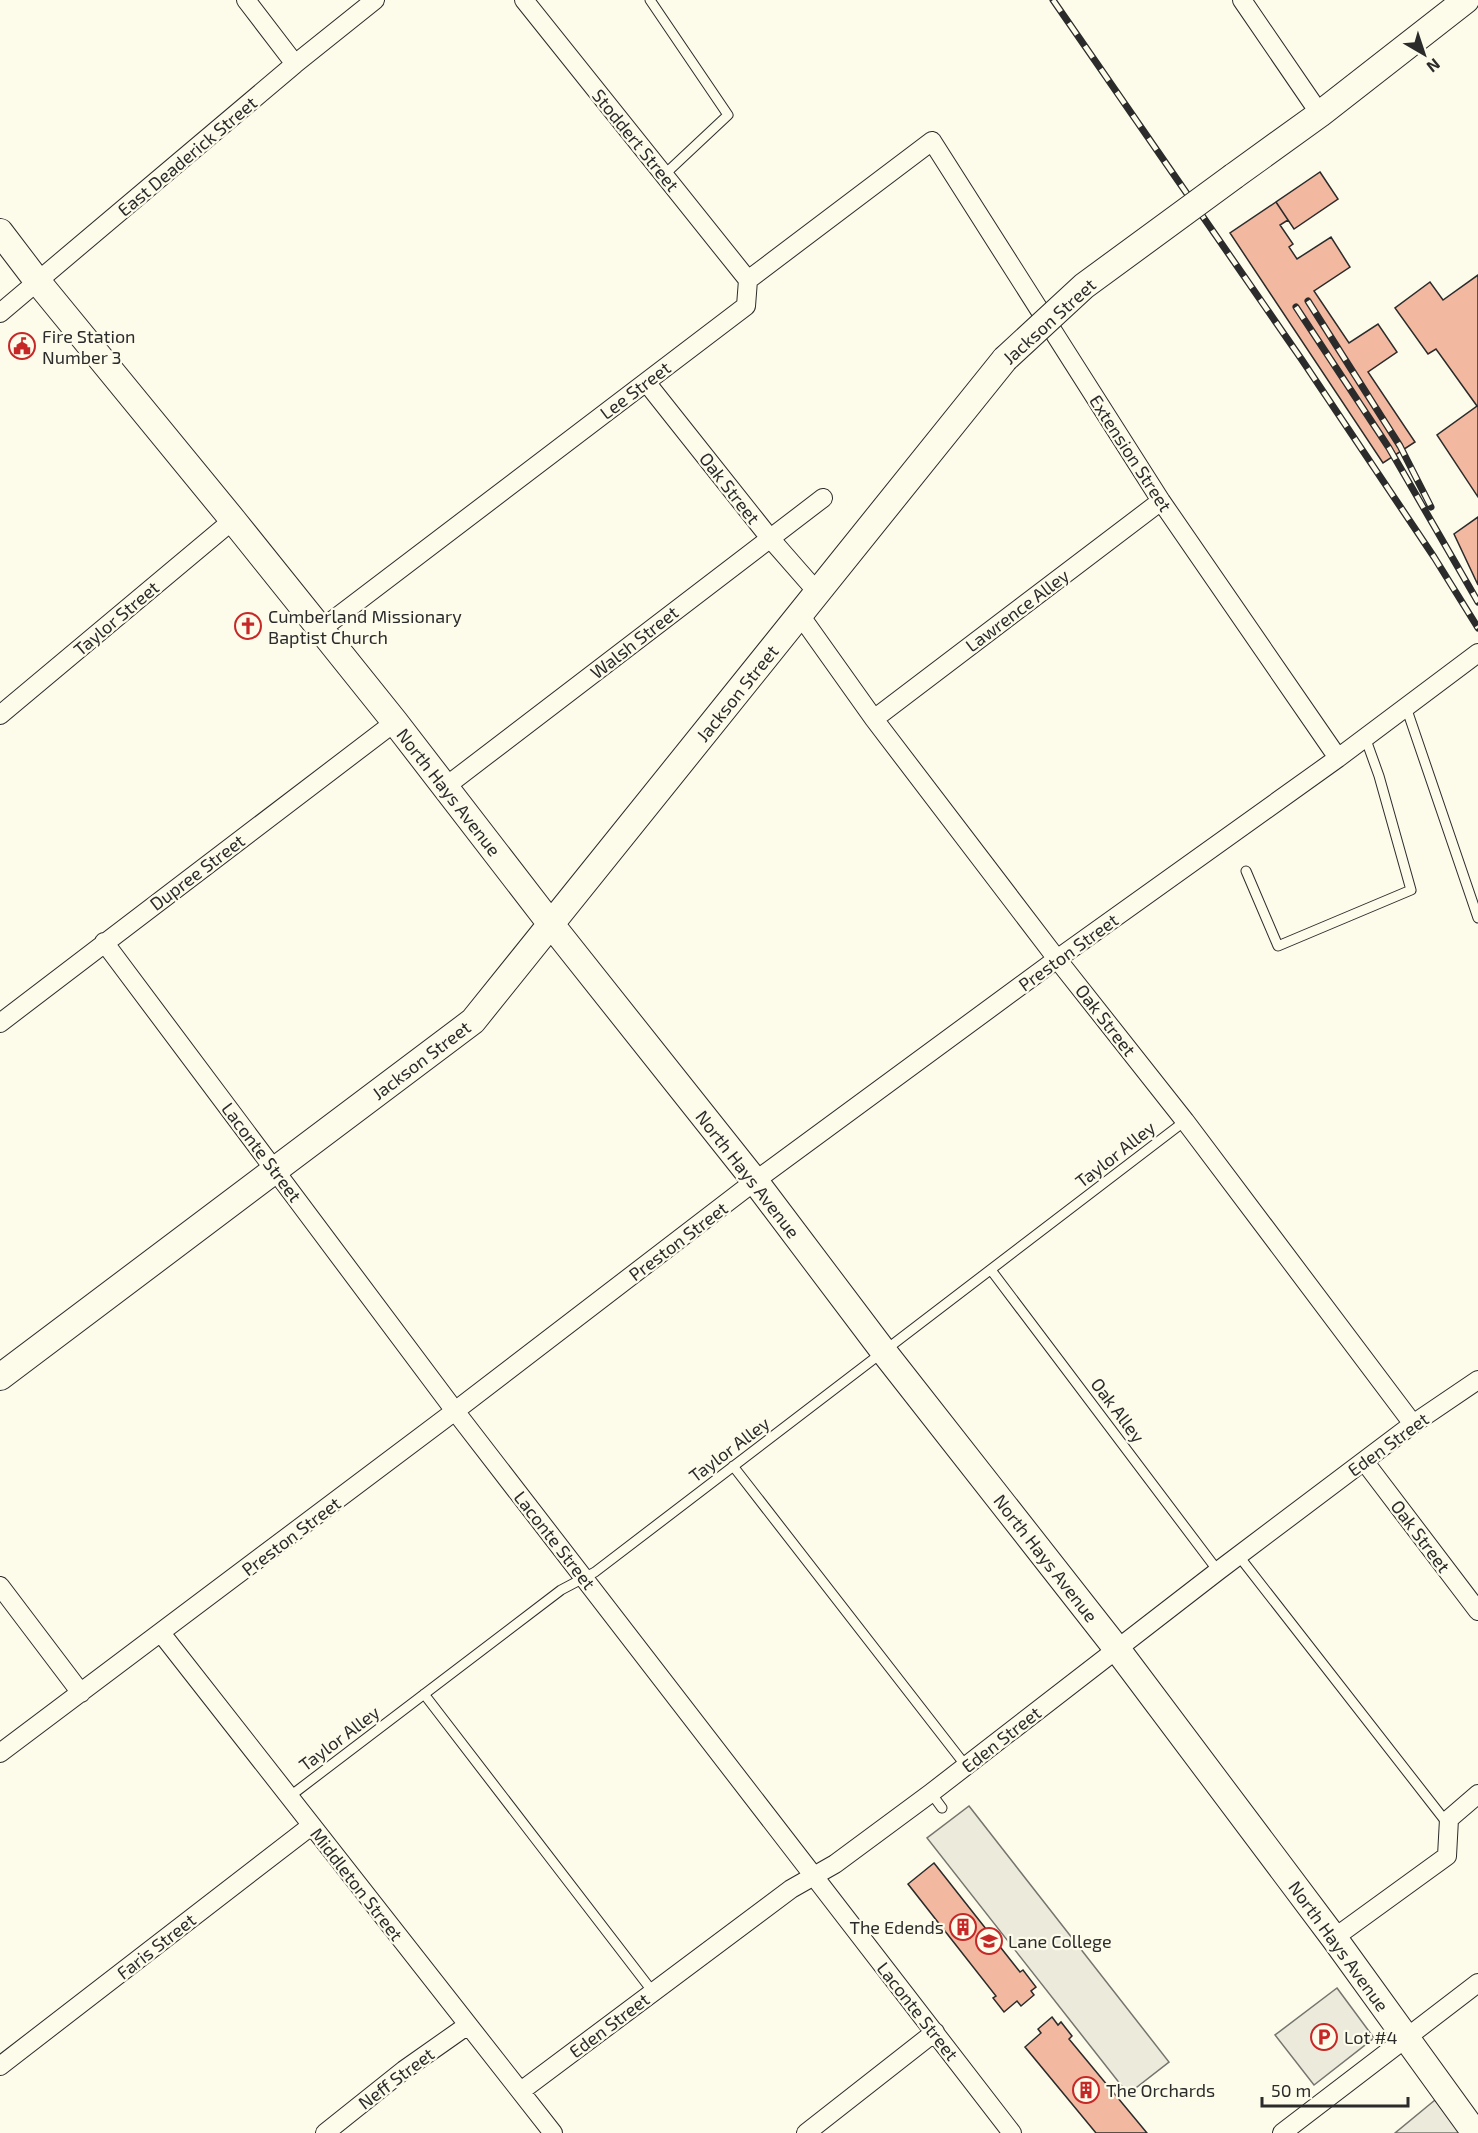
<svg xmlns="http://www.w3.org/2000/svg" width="1478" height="2133" font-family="'Exo 2',sans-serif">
<rect width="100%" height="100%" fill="#fdfbea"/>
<!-- parking -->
<path fill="#eceadb" stroke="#74746e" stroke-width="1.5" d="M969,1806L1169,2062L1128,2094L927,1838Z
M1337,1988L1374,2038L1314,2085L1275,2035Z
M1435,2100L1460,2133H1395Z"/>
<!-- building -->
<path fill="#f2b8a0" stroke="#2b2b2b" stroke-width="1.5" d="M1320,172L1338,199L1294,229L1276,202Z
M1276,202L1288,220L1280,225L1293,244L1289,247L1297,259L1331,237L1350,267L1314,291L1349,343L1378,324L1397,352L1368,372L1415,442L1383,463L1230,233Z
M1478,275V497L1437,435L1477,406L1436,349L1428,354L1395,308L1430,282L1443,300Z
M1478,517V585L1454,534Z
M934,1863L1020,1972L1023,1970L1036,1987L1031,1991L1034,1995L1021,2006L1017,2001L1004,2012L993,1998L996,1996L908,1884Z
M1052,2017L1058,2025L1061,2022L1072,2036L1069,2039L1147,2133H1096L1025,2047L1041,2033L1038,2029Z"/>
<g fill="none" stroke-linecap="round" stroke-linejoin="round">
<defs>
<path id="lane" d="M650,0L728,115L664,175
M1406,707L1478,918
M1246,871L1278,946L1411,890L1379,776L1365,737
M991,1270L1218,1571
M733,1466L966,1766
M1238,1555L1447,1823
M424,1694L653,1992
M931,1793L942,1808
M289,1797L561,1590L595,1572L1185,1121"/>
<path id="street" d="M246,0L295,64
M524,0L748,280
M1242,0L1320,114
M0,313L295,64L375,0
M646,382L769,537L818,593
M800,615L874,719L1057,959L1185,1121L1413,1424
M320,630L746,306L748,280L932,141L1161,501L1338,758
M0,715L233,520
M874,719L1161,501
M445,787L823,498
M104,942L455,1411L1012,2133
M0,1023L395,722
M1364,1461L1478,1611
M0,1586L81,1693
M161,1633L553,2133
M0,1753L455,1411L755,1181L1057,959L1338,758L1478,653
M1334,1938L1447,1856L1449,1819L1478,1794
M0,2066L311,1826
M521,2091L791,1889L835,1864L931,1793L1218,1571L1413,1424L1478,1380
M325,2133L404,2070L468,2025
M806,2133L935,2032
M1282,2133L1478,1983"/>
<path id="secondary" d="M1234,176L1320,114L1466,0
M0,232L38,282L233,520L395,722L550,923L755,1181L884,1352L1117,1649L1334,1938L1475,2133
M0,1377L473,1021L1005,359"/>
</defs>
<!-- lane casing -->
<use href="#lane" stroke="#2b2b2b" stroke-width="11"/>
<!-- street casing -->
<use href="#street" stroke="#2b2b2b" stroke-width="20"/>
<!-- secondary casing -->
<use href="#secondary" stroke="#2b2b2b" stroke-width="28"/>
<!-- lane -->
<use href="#lane" stroke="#fdfbea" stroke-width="9"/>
<!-- street -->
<use href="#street" stroke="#fdfbea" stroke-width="18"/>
<!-- secondary -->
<use href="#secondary" stroke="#fdfbea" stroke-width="26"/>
<defs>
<path id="rail" d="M1053,0L1302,360L1434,557L1478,628
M1308,301L1400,446L1431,507
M1296,307L1389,448L1478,602"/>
</defs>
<!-- rail casing -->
<use href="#rail" stroke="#2b2b2b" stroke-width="7"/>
<!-- rail -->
<use href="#rail" stroke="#fdfbea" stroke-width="4.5" stroke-dasharray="14" stroke-linecap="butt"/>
<defs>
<path id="secondary-bridge" d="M1005,359L1084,286L1234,176"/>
</defs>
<!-- secondary-bridge casing -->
<use href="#secondary-bridge" stroke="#2b2b2b" stroke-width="28" stroke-linecap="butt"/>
<!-- secondary-bridge -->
<use href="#secondary-bridge" stroke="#fdfbea" stroke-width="26"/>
</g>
<!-- icons -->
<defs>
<symbol id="civic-ring" viewBox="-11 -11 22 22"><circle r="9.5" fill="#fdfbea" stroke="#c62828" stroke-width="1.5"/><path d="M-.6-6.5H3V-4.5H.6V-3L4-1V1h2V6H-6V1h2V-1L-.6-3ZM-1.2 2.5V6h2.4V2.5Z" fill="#c62828"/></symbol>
<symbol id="church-ring" viewBox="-11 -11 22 22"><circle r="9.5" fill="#fdfbea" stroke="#c62828" stroke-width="1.5"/><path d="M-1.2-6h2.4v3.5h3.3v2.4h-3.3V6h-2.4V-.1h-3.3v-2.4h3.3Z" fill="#c62828"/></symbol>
<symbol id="building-ring" viewBox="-11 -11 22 22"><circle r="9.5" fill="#fdfbea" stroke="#c62828" stroke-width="1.5"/><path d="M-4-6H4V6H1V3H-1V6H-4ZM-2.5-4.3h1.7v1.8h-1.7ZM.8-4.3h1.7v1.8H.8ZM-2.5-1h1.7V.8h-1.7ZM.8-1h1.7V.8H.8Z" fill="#c62828"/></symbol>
<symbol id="university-ring" viewBox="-11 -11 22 22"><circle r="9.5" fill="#fdfbea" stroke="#c62828" stroke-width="1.5"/><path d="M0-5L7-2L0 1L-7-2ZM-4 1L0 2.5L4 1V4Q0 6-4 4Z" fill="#c62828"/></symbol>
<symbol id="parking-ring" viewBox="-11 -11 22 22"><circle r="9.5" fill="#fdfbea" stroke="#c62828" stroke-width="1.5"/><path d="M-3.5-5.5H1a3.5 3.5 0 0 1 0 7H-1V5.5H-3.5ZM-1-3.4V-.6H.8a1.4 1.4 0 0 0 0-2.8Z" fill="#c62828"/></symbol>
</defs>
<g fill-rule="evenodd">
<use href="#civic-ring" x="7" y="331" width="30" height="30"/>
<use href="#church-ring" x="233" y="611" width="30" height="30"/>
<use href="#building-ring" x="948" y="1912" width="30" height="30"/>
<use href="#university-ring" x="974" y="1926" width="30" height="30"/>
<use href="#parking-ring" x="1309" y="2022" width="30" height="30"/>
<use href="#building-ring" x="1071" y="2075" width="30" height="30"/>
</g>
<g text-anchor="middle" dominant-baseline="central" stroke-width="4.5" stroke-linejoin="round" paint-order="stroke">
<!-- street labels -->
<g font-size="18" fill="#2b2b2b" stroke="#fdfbea">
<text transform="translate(636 140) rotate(51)">Stoddert Street</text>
<text transform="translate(187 156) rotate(-40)">East Deaderick Street</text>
<text transform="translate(1049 321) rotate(-42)">Jackson Street</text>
<text transform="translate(635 390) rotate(-37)">Lee Street</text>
<text transform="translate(1131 453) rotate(57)">Extension Street</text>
<text transform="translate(730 488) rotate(52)">Oak Street</text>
<text transform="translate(1017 610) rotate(-37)">Lawrence Alley</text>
<text transform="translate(116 618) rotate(-40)">Taylor Street</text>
<text transform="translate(634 642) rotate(-38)">Walsh Street</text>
<text transform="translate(737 693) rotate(-51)">Jackson Street</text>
<text transform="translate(449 792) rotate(52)">North Hays Avenue</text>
<text transform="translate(197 872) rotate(-37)">Dupree Street</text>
<text transform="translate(1068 952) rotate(-36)">Preston Street</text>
<text transform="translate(1106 1020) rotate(52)">Oak Street</text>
<text transform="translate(421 1060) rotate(-37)">Jackson Street</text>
<text transform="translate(262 1152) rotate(53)">Laconte Street</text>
<text transform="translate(1115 1154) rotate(-38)">Taylor Alley</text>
<text transform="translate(748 1174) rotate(52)">North Hays Avenue</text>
<text transform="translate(678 1241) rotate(-37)">Preston Street</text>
<text transform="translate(1118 1410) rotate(53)">Oak Alley</text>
<text transform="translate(1388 1444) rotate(-36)">Eden Street</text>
<text transform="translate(729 1449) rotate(-37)">Taylor Alley</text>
<text transform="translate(291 1536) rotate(-37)">Preston Street</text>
<text transform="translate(1421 1536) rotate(53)">Oak Street</text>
<text transform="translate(555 1540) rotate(52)">Laconte Street</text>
<text transform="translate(1046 1558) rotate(52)">North Hays Avenue</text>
<text transform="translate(339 1738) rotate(-37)">Taylor Alley</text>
<text transform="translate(1001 1739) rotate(-38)">Eden Street</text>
<text transform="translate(357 1884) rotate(52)">Middleton Street</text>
<text transform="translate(156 1946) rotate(-38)">Faris Street</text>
<text transform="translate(1339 1946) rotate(54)">North Hays Avenue</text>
<text transform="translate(918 2011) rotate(52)">Laconte Street</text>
<text transform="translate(609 2025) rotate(-37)">Eden Street</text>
<text transform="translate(396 2078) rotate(-37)">Neff Street</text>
</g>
<!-- poi labels -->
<g font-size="18" fill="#2b2b2b" stroke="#fdfbea" text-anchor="start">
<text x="42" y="336">Fire Station<tspan x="42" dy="21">Number 3</tspan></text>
<text x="268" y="616">Cumberland Missionary<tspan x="268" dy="21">Baptist Church</tspan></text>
<text x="944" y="1927" text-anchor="end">The Edends</text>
<text x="1008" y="1941">Lane College</text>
<text x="1344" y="2037">Lot #4</text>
<text x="1106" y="2090">The Orchards</text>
</g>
</g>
<!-- north arrow -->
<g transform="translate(1424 54) rotate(141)" stroke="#fdfbea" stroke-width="4.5" paint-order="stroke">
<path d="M0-4.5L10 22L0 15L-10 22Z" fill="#2b2b2b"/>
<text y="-9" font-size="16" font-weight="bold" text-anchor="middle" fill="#2b2b2b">N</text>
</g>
<!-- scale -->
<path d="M1262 2097v9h146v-9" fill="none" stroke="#2b2b2b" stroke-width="3"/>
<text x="1271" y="2097" font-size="18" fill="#2b2b2b" stroke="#fdfbea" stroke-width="4.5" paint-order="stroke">50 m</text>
</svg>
